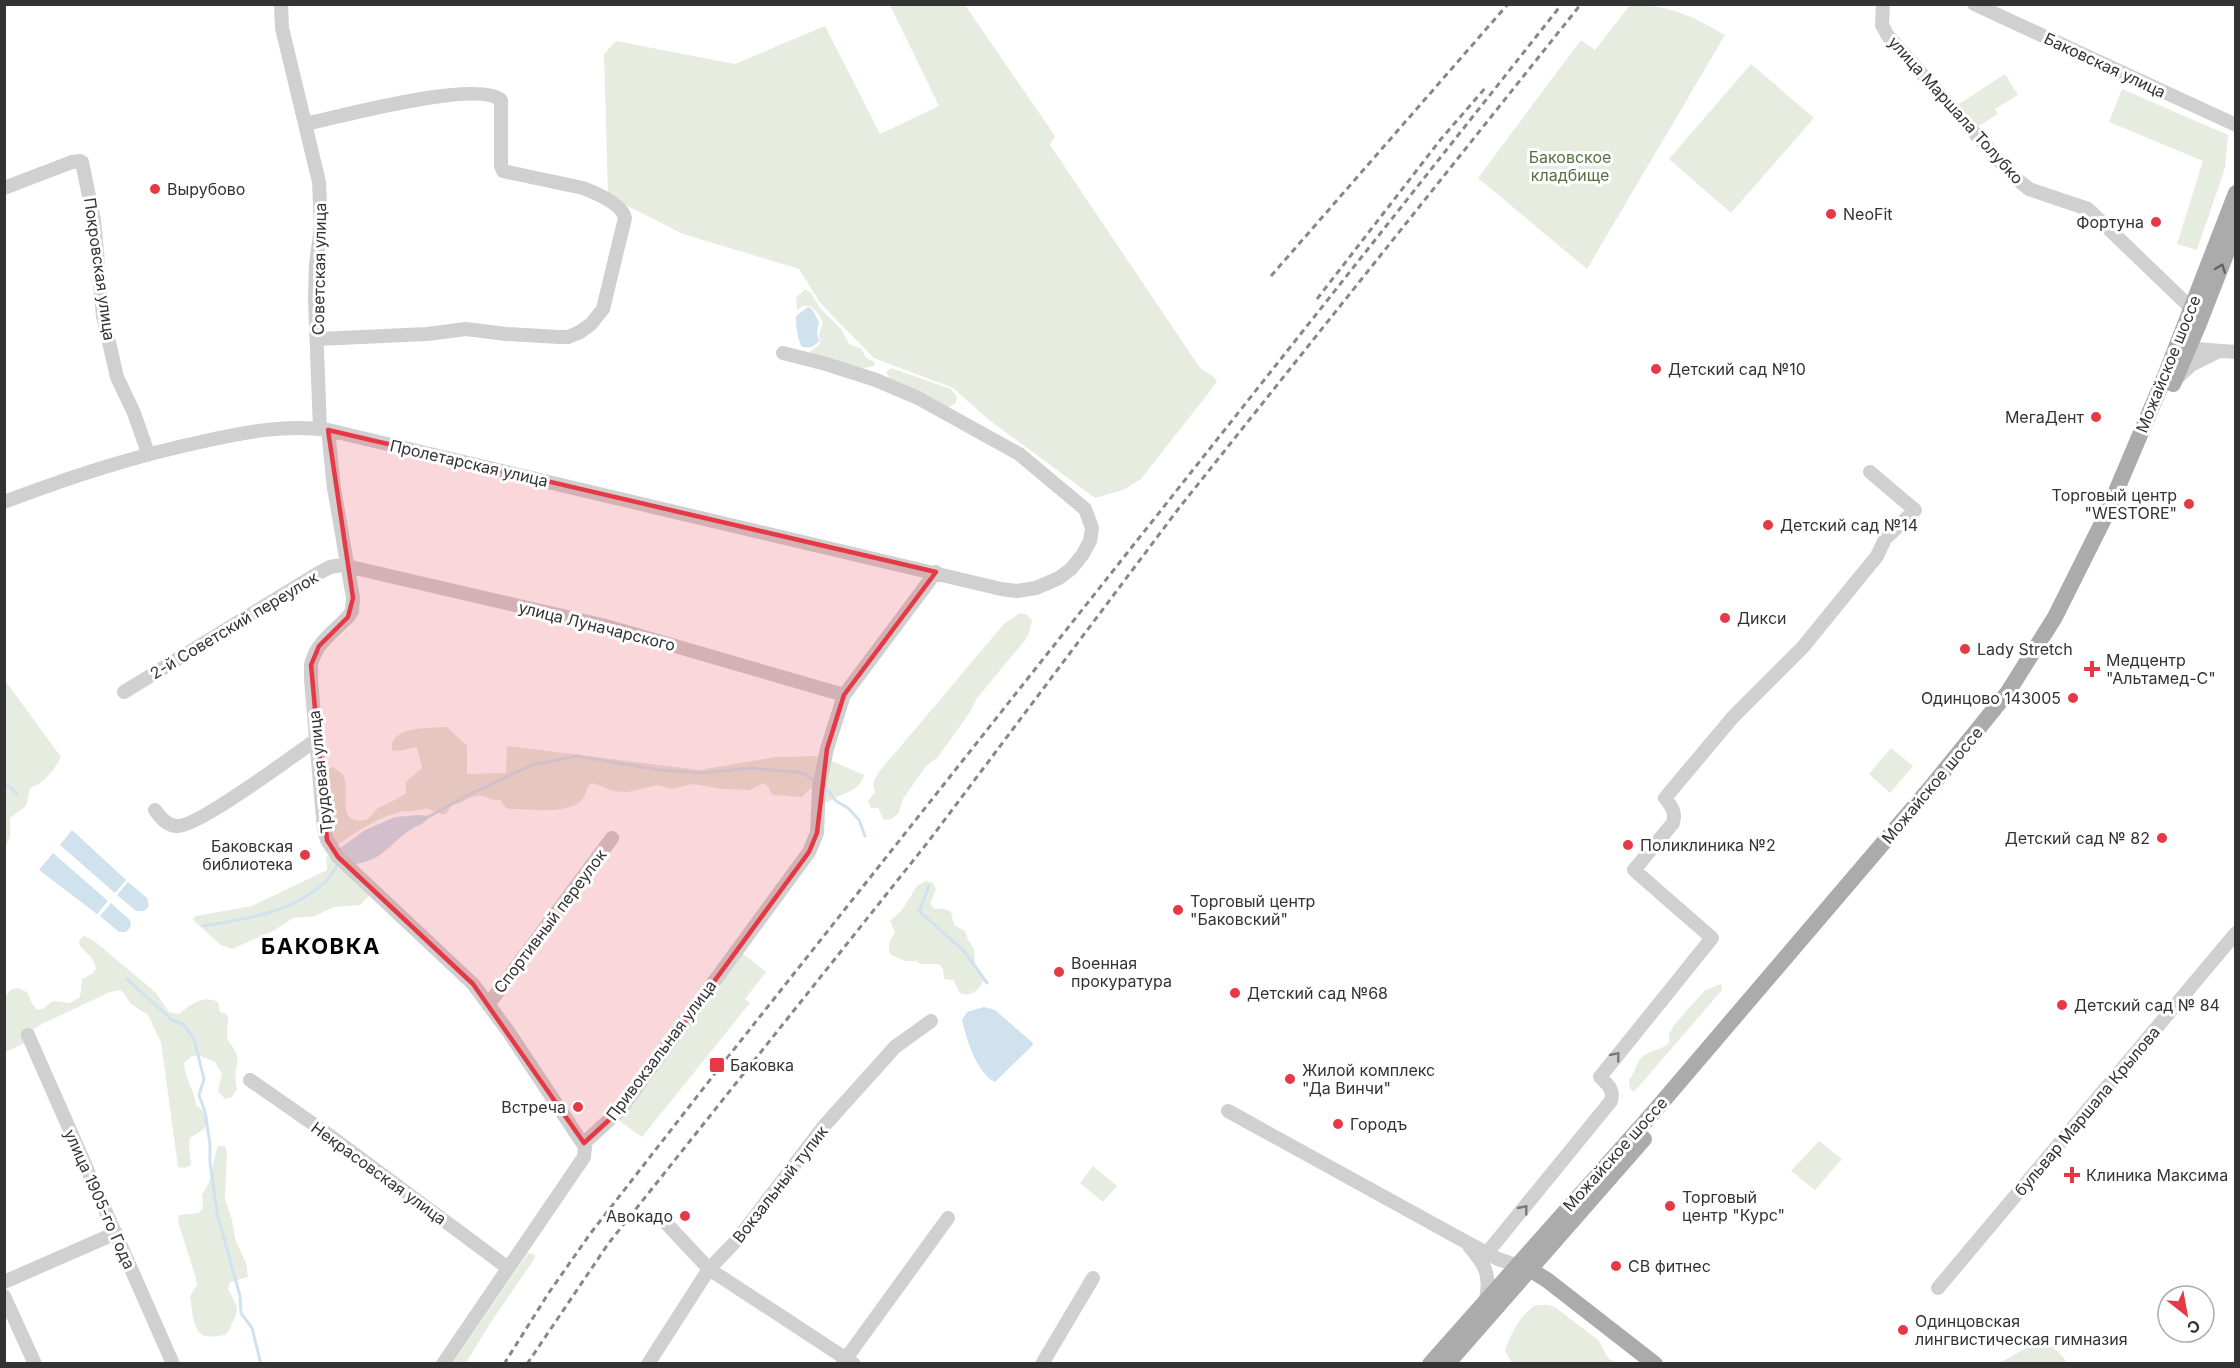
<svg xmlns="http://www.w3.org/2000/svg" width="2240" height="1368" font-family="Inter,sans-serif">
<rect width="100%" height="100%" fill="#fff"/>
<!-- green -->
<path fill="#e6ecdf" d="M890,5H965L1055,136L1050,145L1200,368L1213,376L1217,382L1141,479L1123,490L1095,498L989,420L953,388L874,358L821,304L799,269L683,234L608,196L604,54L616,41L735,64L825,26L880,134L939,106Z
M1630,5C1669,4 1692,16 1725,35L1587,269L1478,178L1581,40L1595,50Z
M1751,64L1814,118L1731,213L1669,159Z
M2005,74L2018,95L1995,109L1998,114L1978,126L1960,109L1959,104Z
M2122,89L2228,135L2225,168L2197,250L2177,244L2203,161L2109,122Z
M805,289L811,293L821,309L841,329L849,344L862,349L866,358L875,362L874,366C854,373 826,359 807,354L820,344L819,334L823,323C818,311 810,299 797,310L796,298Z
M891,368L951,389L957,397L956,403L947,408L890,379L886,372Z
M1020,613L1027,615L1032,620L1029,633L1026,639L977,698L970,712L938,757L926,766L903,799L898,814L891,819L884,820L878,808H871L868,801L875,792L873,783L878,773L1004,624Z
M4,679L61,757C54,770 44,784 30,788L26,806L10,818V837L5,848Z
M447,727L467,746V774L506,773L507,746L700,770L775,757L819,756L820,761L815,771L813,786L802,797L772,795L768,786L763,783L750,790L723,789L692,784L672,789L658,785L628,792L613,791L593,783L589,785C585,791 586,797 580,802C566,814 528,809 511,809L506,808L500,800C489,801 485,794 476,796C467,797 463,804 452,805L446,814H441L426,808C416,813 403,809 393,814C372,821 355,833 337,845L332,837L333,827L325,772L328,768L333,767C337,770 342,772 344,777C350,794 335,826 367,820L378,808L397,799L406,793V782L422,768L417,747L399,751L392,750C388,726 432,728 447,727Z
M1891,748L1913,766L1890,793L1869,774Z
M832,761L864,775C859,793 842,792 829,802H826L823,796L828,762Z
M326,856C340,857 362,884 369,896L360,905L334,907L315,916L293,918L273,931L232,949L221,945L193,920L194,917L201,915L252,906L327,870Z
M926,881L933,883L936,889L930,904L935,909H945L951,912L954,925L965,931L967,938L974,949L975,965L984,979C980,989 971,998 960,993L953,980L944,979L943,969L939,964H921L916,961H906L891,955C886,945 890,941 895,932L890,921L902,910L917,886Z
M84,936L93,940L155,992L169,1012L178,1014C191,1006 200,994 218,1002L220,1012L226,1014L228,1016L227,1039C247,1064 231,1062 237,1089L232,1097L225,1099L218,1091L222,1074L215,1062L198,1055L192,1056L184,1063C184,1078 195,1090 196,1105L205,1113L208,1119L204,1129L190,1138L189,1145L191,1165L185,1168L178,1167L161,1042L148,1015L131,1004L123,992L120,990L110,992L42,1024L34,1029C30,1044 18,1046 5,1052V998L10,990L19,988L28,993L31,1002L37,1010L43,1009L53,1001L69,1003L80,997L82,979L93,973L96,968L92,958L80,946L79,940Z
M742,953L766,972L745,999L750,1003L642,1137L618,1120Z
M1721,984L1722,990L1634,1092L1630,1089L1629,1080C1635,1073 1637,1060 1643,1056C1652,1050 1661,1050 1669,1043V1034L1674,1025L1705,990Z
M1819,1141L1842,1159L1815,1190L1791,1171Z
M218,1146H225L227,1152L225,1200L232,1219L235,1239L246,1263L248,1277L230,1282L228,1289C235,1303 241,1307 233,1322C230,1327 230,1331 225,1335C219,1336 211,1337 205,1336C192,1332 192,1306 190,1296L197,1285L196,1278L178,1222L179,1215L199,1213L203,1207L202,1195C214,1178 211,1165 218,1146Z
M1093,1166L1117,1186L1103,1202L1080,1183Z
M528,1253L534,1254L535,1258L491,1322L466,1363L452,1364Z
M1535,1305H1549L1556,1308L1598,1340L1608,1358L1616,1363H1512L1505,1351C1510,1334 1521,1315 1535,1305Z
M2034,1344C2050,1343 2059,1350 2067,1363H1999Z"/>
<!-- water -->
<path fill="#cfe2ee" d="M808,307L812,309L819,322L817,332L819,341C814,347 810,348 802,347C797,339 796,325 796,316Z
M419,815L430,816C425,824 418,825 410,830C389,844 382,862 353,864L339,849L365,830L395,817Z
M72,830L126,880L115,893L60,845Z
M53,853L108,901L97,914L39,870Z
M128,882L147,898L149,906L144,911H136L117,895Z
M111,903L130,920L131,926L126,932H119L100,916Z
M984,1007L995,1010L1033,1043L1032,1046L995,1082C976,1072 967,1040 962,1020L967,1012Z"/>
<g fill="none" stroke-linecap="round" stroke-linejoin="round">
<!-- stream -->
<path stroke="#cfe2ee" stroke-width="3" d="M4,786H9L17,794
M824,786L836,801L848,808L859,820L865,836
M428,817L468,795L532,765L577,756L659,770L702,773L751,768L803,773L815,781
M929,886L919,911L964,951L987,983
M203,926C245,919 291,913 324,883C330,878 334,870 338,864
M127,979L172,1020L183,1024L194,1039L204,1079L199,1095L205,1112L210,1144V1162L217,1213L240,1296L241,1313L252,1328L261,1364"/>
<!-- minor -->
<path stroke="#d0d0d0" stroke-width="14" d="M281,4L282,28L319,182L321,227L316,264L315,299L320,429
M1883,4L1882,25L1888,36L2014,177L2029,189L2088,209L2191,308
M1974,4L2236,125
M305,124C339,117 477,79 501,100V166L503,171L583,188C596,193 622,204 625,218L603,309L591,324L580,332L568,337H559L506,334L466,329L427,334L318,339
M4,188L72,162L80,161L82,162L94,220L103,316L117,377L134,413L148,453
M2181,348L2236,352
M2178,377L2191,365L2217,352
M328,430L334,488L353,598L352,611L348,617C334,631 315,644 311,665V680L324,830L327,840L338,857L473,984L508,1031L585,1147L584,1157L443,1364
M4,502C73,476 134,456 205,441C245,432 287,424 328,430L1001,589L1017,591L1036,588L1059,578L1071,569L1083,554L1090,541L1092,528L1085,509L1019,454L918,398L876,380L826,364L783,353
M124,692L317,574L330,567L342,565L606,626L844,695
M155,810C160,817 167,826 177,826C197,828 294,755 316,740
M488,1005L612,838
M28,1035L173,1364
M250,1080L329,1135L508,1268
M1228,1111L1466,1242L1498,1259L1525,1268
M584,1143L620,1110L809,852L817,833L819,787L827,749L844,695L936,572
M667,1224L709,1269L854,1364
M1469,1246C1485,1265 1491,1274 1486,1299
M1487,1253L1611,1101C1614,1089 1608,1085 1600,1077L1712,938L1634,870L1673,823C1676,812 1672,807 1665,798L1733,717L1803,647L1877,556L1885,539L1915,510L1870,472
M4,1282L116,1233
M1938,1288L2236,933
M4,1296L35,1364
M648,1364L709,1269L737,1240L824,1126L895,1047L931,1021
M842,1364L948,1218
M1042,1364L1093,1278"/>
<!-- major -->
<path stroke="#ababab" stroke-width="16" d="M2173,384L2198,326L2236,229
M1529,1269L1547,1280L1655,1364
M1430,1364L1652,1114L1931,787L2008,692L2055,617L2106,515L2165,376L2236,193
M1447,1364L1644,1139"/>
<!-- rail -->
<path stroke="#888" stroke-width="3" stroke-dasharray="6 4.5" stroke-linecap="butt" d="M1271,276L1508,4
M1317,299L1441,139L1487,86
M504,1364L548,1294L590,1234L720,1067L1562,4
M527,1364L608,1244L928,842L1179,508L1581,4"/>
</g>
<!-- one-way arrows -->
<defs><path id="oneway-chevron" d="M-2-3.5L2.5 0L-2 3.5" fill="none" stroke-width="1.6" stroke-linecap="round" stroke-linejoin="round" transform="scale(1.5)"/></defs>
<use stroke="#636363" href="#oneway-chevron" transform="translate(2221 268) rotate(-69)"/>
<g stroke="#7a7a7a">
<use href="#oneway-chevron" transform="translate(1616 1056) rotate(-51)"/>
<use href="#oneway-chevron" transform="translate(1524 1209) rotate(-51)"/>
</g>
<!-- marked area -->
<path fill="#e63946" fill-opacity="0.2" stroke="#e63946" stroke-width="4.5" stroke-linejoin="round" d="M328,430L936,572L844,695L827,749L817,833L809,852L620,1110L584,1143L473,984L338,857L327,840L311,665L319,646L348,617L353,598Z"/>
<!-- markers -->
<g fill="#e63946" stroke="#fff" stroke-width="2">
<circle cx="155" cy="189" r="6"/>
<circle cx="1831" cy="214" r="6"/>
<circle cx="2156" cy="222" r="6"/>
<circle cx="1656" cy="369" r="6"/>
<circle cx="2096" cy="417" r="6"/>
<circle cx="2189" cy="504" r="6"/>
<circle cx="1768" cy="525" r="6"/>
<circle cx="1725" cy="618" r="6"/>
<circle cx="1965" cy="649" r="6"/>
<path d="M2089 660h6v6h6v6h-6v6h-6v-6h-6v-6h6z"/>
<circle cx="2073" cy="698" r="6"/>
<circle cx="2162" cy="838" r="6"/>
<circle cx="1628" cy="845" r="6"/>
<circle cx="305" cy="855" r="6"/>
<circle cx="1178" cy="910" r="6"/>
<circle cx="1059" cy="972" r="6"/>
<circle cx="1235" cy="993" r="6"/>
<circle cx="2062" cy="1005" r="6"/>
<rect x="709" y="1057" width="16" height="16" rx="3"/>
<circle cx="1290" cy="1079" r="6"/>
<circle cx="578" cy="1107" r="6"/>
<circle cx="1338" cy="1124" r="6"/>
<path d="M2069 1166h6v6h6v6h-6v6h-6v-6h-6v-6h6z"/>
<circle cx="1670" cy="1206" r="6"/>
<circle cx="685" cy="1216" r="6"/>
<circle cx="1616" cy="1266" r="6"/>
<circle cx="1903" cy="1330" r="6"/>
</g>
<g text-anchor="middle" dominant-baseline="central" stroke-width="6" stroke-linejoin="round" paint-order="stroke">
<!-- street labels -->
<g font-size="16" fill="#333" stroke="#fff">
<text transform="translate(2105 65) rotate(25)">Баковская улица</text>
<text transform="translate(1956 110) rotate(48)">улица Маршала Толубко</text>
<text transform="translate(100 269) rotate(82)">Покровская улица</text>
<text transform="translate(319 269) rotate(-89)">Советская улица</text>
<text transform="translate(2168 364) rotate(-68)">Можайское шоссе</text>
<text transform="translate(469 463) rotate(13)">Пролетарская улица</text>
<text transform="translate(234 625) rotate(-31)">2-й Советский переулок</text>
<text transform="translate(597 626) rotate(14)">улица Луначарского</text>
<text transform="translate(320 772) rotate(-96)">Трудовая улица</text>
<text transform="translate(1932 785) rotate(-50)">Можайское шоссе</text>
<text transform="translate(550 921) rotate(-53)">Спортивный переулок</text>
<text transform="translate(661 1050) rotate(-53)">Привокзальная улица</text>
<text transform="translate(2087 1111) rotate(-50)">бульвар Маршала Крылова</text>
<text transform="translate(1615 1154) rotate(-48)">Можайское шоссе</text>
<text transform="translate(379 1173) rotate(36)">Некрасовская улица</text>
<text transform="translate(780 1184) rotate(-52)">Вокзальный тупик</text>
<text transform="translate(100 1199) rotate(66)">улица 1905-го Года</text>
</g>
<!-- park labels -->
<g font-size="16" fill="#56703f" stroke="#fff">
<text x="1570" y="157">Баковское<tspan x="1570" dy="18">кладбище</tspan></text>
</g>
<!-- poi labels -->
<g font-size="16" fill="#333" stroke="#fff" text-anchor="start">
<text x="167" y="189">Вырубово</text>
<text x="1843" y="214">NeoFit</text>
<text x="2144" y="222" text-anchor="end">Фортуна</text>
<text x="1668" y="369">Детский сад №10</text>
<text x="2084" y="417" text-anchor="end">МегаДент</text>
<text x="2177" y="495" text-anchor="end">Торговый центр<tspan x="2177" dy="18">"WESTORE"</tspan></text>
<text x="1780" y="525">Детский сад №14</text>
<text x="1737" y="618">Дикси</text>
<text x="1977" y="649">Lady Stretch</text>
<text x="2106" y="660">Медцентр<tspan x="2106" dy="18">"Альтамед-С"</tspan></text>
<text x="2061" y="698" text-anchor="end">Одинцово 143005</text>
<text x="2150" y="838" text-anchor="end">Детский сад № 82</text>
<text x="1640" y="845">Поликлиника №2</text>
<text x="293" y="846" text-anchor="end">Баковская<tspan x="293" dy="18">библиотека</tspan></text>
<text x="1190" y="901">Торговый центр<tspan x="1190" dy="18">"Баковский"</tspan></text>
<text x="1071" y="963">Военная<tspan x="1071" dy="18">прокуратура</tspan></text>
<text x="1247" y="993">Детский сад №68</text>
<text x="2074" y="1005">Детский сад № 84</text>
<text x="730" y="1065">Баковка</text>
<text x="1302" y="1070">Жилой комплекс<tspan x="1302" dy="18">"Да Винчи"</tspan></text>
<text x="566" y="1107" text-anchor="end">Встреча</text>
<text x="1350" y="1124">Городъ</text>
<text x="2086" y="1175">Клиника Максима</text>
<text x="1682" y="1197">Торговый<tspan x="1682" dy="18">центр "Курс"</tspan></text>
<text x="673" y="1216" text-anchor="end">Авокадо</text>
<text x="1628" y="1266">СВ фитнес</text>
<text x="1915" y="1321">Одинцовская<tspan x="1915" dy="18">лингвистическая гимназия</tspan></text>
</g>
<!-- district labels -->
<g font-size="22" font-weight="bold" letter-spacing="1.5" fill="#000" stroke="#fff">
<text x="321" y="946">БАКОВКА</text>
</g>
</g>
<!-- border -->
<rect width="2240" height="1368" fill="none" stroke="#333333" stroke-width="12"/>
<!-- north arrow -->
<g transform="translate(2186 1314) rotate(149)"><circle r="28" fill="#ffffff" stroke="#adadad" stroke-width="1.5"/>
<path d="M0-4.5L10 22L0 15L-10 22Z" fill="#e63946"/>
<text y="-9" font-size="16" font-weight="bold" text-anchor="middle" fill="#333333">С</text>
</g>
</svg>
